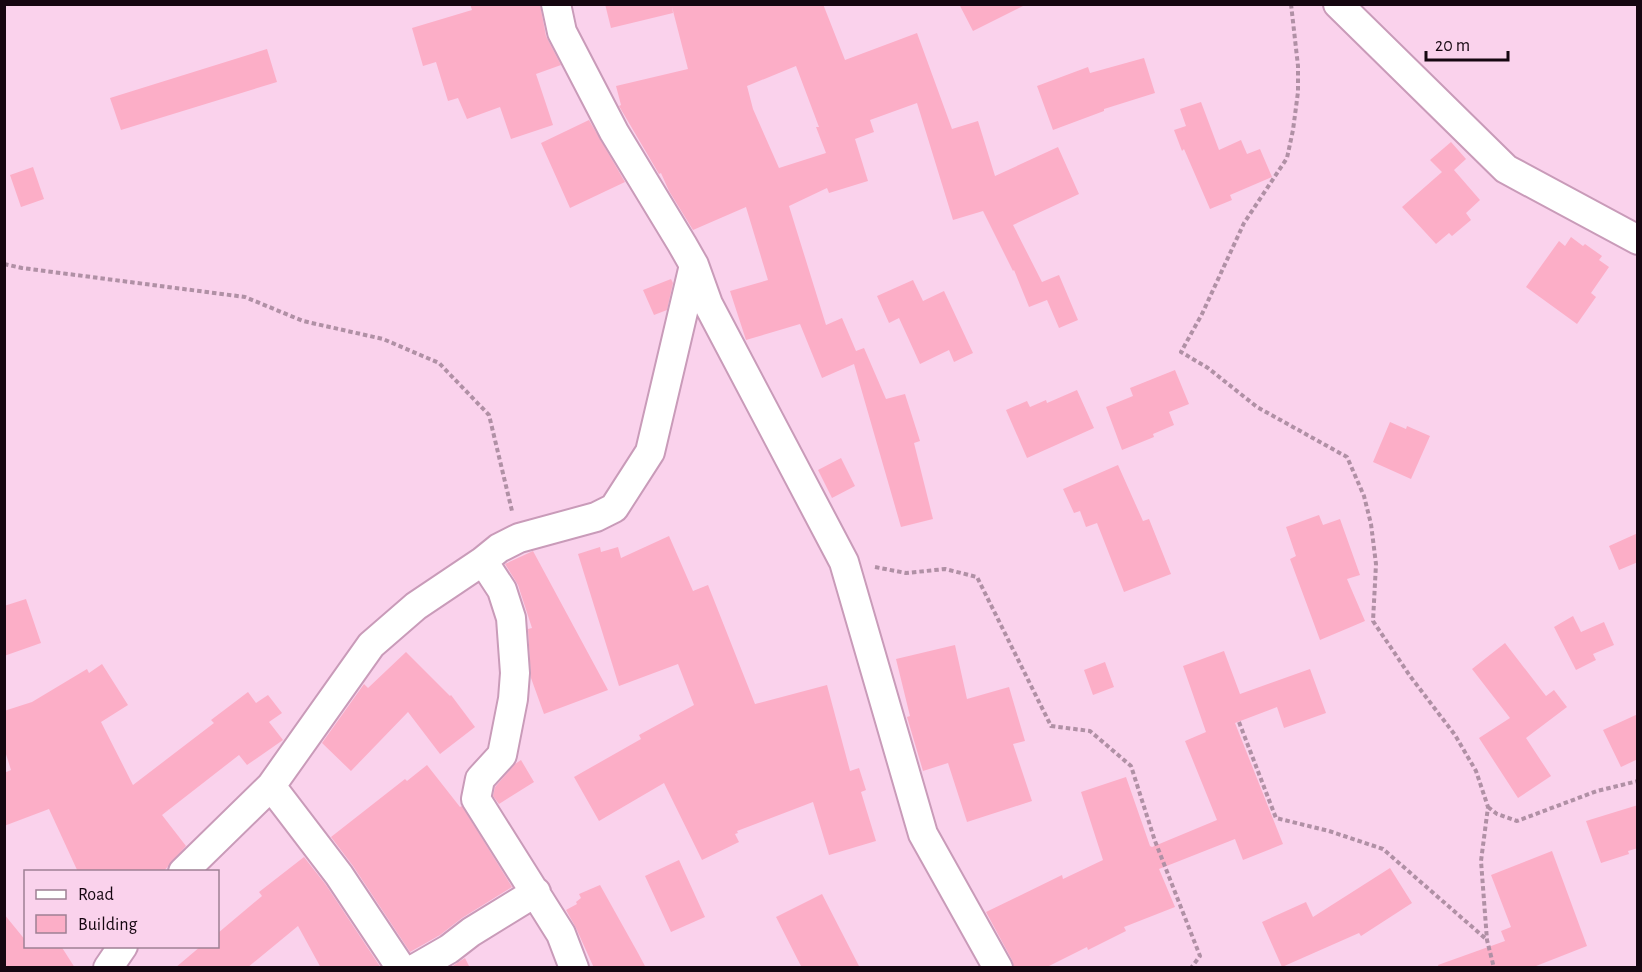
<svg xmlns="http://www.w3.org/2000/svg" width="1642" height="972" font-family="'Alegreya Sans',sans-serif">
<rect width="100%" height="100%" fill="#fad2ec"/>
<!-- building -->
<path fill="#fcaec7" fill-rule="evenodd" d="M470,4H540L546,36L561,65L536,74L553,125L511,139L500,107L467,119L458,98L448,101L436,62L423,66L412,28L472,10Z
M605,4H823L845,60L917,33L952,129L978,121L995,176L1058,147L1079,194L1013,225L1042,282L1059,275L1078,320L1059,328L1047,300L1029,307L1014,270L1013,271L983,211L953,220L917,103L870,120L874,132L855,139L868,181L829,193L827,188L789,206L826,325L842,318L856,351L864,348L886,399L905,394L920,441L914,443L933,519L901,527L854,364L822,378L800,324L746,340L730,291L768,280L746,207L693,230L669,191L661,173L659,174L619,106L621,105L616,86L688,69L672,7L673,13L611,28ZM796,66L819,127H816L826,153L779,168L753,109L747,86Z
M959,4H1027L973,31Z
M267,49L277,82L121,130L110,98Z
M1144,58L1155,93L1104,109V111L1053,130L1037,86L1088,67L1090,73Z
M1201,102L1219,150L1241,140L1247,154L1260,149L1272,177L1230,195L1232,200L1210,209L1184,149L1182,151L1174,130L1186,126L1180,109Z
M589,120L625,182L570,208L541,143Z
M1451,142L1466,159L1454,170L1480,200L1466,213L1471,220L1452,236L1449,233L1436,244L1402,207L1442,172L1430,160Z
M33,167L44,199L21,207L10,175Z
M1571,237L1583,246L1585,244L1602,256L1599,260L1609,267L1591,293L1596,297L1577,324L1526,287L1559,241L1565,246Z
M671,279L673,283L667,310L654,315L643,290Z
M913,280L923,301L944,291L973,353L954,362L949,350L920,364L899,318L889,323L877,296Z
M1175,370L1189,404L1169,412L1174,425L1153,434L1154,437L1122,450L1106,407L1133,396L1130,388Z
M1077,390L1094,428L1027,458L1006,410L1027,401L1030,407L1046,400L1047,403Z
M1390,422L1406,429L1407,426L1430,436L1411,479L1373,462Z
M841,458L855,486L832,498L818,470Z
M1118,465L1143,521L1149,519L1171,574L1124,592L1097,523L1086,527L1080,511L1074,513L1063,489Z
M1319,515L1323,525L1340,519L1360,575L1347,579L1365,621L1320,640L1290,559L1296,556L1286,527Z
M1638,533V562L1619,570L1609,546Z
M669,536L693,591L708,585L755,704L827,685L850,771L859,768L866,790L861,792L876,841L829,855L813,802L737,831L738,833L735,834L739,842L702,860L664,783L599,821L574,777L641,739L639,735L694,705L678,664L619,686L578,554L600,547L601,552L618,547L621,558Z
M533,551L608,690L544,714L531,678L528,629L532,628L518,585L505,564Z
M26,599L41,643L4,656V606Z
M1573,616L1581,632L1604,622L1614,645L1593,654L1596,660L1576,670L1554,627Z
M1505,643L1546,696L1554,690L1567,707L1526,738L1551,776L1518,798L1479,738L1510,718L1472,669Z
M955,645L967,699L1009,687L1025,741L1013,744L1032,801L967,822L948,763L923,771L907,717L910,716L896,659Z
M1224,651L1240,694L1310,669L1326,713L1284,728L1277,707L1235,723L1283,844L1243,860L1235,839L1159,869L1175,907L1124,927L1126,931L1088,950L1087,947L1045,968H1014L1012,960L986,912L1062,875L1063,879L1103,860L1081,792L1126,777L1150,846L1152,847L1217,820L1185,741L1206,732L1183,666Z
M406,652L450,696L451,695L475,727L440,754L408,712L351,771L322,743L364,684L368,688Z
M1105,662L1114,687L1093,695L1084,670Z
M102,664L128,705L101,722L133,785L214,723L211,720L248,692L256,703L268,695L282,713L269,722L283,740L247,765L239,755L162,815L186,846L163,872H78L49,809L4,826V773L11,770L4,748V711L32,702L87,669L89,673Z
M1638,714V759L1621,767L1603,730Z
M521,760L534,782L499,804L493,796L495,787L515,764Z
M427,765L460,807L462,806L512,887L462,918L440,935L410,952L353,866L331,837L405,779L407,781Z
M1638,805V848L1628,851L1629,854L1601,863L1586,821Z
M1552,851L1587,946L1531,968H1439L1438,965L1505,941L1501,931L1511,927L1491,875Z
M304,857L326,885L381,968H321L298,926L247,968H175L201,946H218V933L262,896L259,892Z
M679,860L705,917L671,932L645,876Z
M1390,868L1412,903L1361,936L1359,933L1282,967L1262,922L1306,902L1313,917Z
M600,885L638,953L646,968H594L576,928L566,910L577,904L576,902L581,898L579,894Z
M822,894L860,968H802L776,917Z
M4,914L26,941V946H61L75,968H4Z
M465,958L470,968H450L457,963Z"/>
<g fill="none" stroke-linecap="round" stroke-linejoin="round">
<defs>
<path id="minor" d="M556,4L562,32L614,132L682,244L694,265L708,304L844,562L923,834L998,968
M1338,4L1506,169L1638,240
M483,561L502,590L511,618L515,673L513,699L502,755L480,779L476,799L561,934L574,968
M271,786L339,875L401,968
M183,872L271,786L371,645L416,606L483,561L499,548L519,538L596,517L614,508L650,452L694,265
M108,968L123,946
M416,968L449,949L471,932L536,892"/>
</defs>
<!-- minor casing -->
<use href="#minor" stroke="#c99bb9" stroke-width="32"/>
<!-- path -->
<path stroke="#b090a5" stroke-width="4" stroke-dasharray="4.5 3" stroke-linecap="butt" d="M1291,4L1298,66V92L1293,130L1287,158L1244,223L1202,314L1181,352L1208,368L1257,407L1347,457L1364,496L1371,524L1376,564L1373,621L1410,676L1455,735L1476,771L1488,807L1481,861L1487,940L1494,968
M4,264L22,268L245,297L303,321L383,339L439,363L489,415L512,511
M875,567L906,573L945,569L977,577L1051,726L1090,731L1131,766L1155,841L1200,956L1191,968
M1239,722L1276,818L1329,831L1383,849L1486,939
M1488,807L1497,814L1517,821L1597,791L1638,781"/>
<!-- minor -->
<use href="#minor" stroke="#fff" stroke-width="28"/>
</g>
<!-- border -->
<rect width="1642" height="972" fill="none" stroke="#150610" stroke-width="12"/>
<!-- legend -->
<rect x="24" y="870" width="195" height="78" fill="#fad2ec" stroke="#9e8094" stroke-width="1.5"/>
<rect x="36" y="890" width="30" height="9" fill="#ffffff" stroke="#9e8094" stroke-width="1.5"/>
<text x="78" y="900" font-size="18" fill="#150610">Road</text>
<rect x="36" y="915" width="30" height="18" fill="#fcaec7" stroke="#9e8094" stroke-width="1.5"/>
<text x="78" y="930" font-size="18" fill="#150610">Building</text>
<!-- scale -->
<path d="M1426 51v9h82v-9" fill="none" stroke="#150610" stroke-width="3"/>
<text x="1435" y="51" font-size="18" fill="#150610" stroke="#fad2ec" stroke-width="4.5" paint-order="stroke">20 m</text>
</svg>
